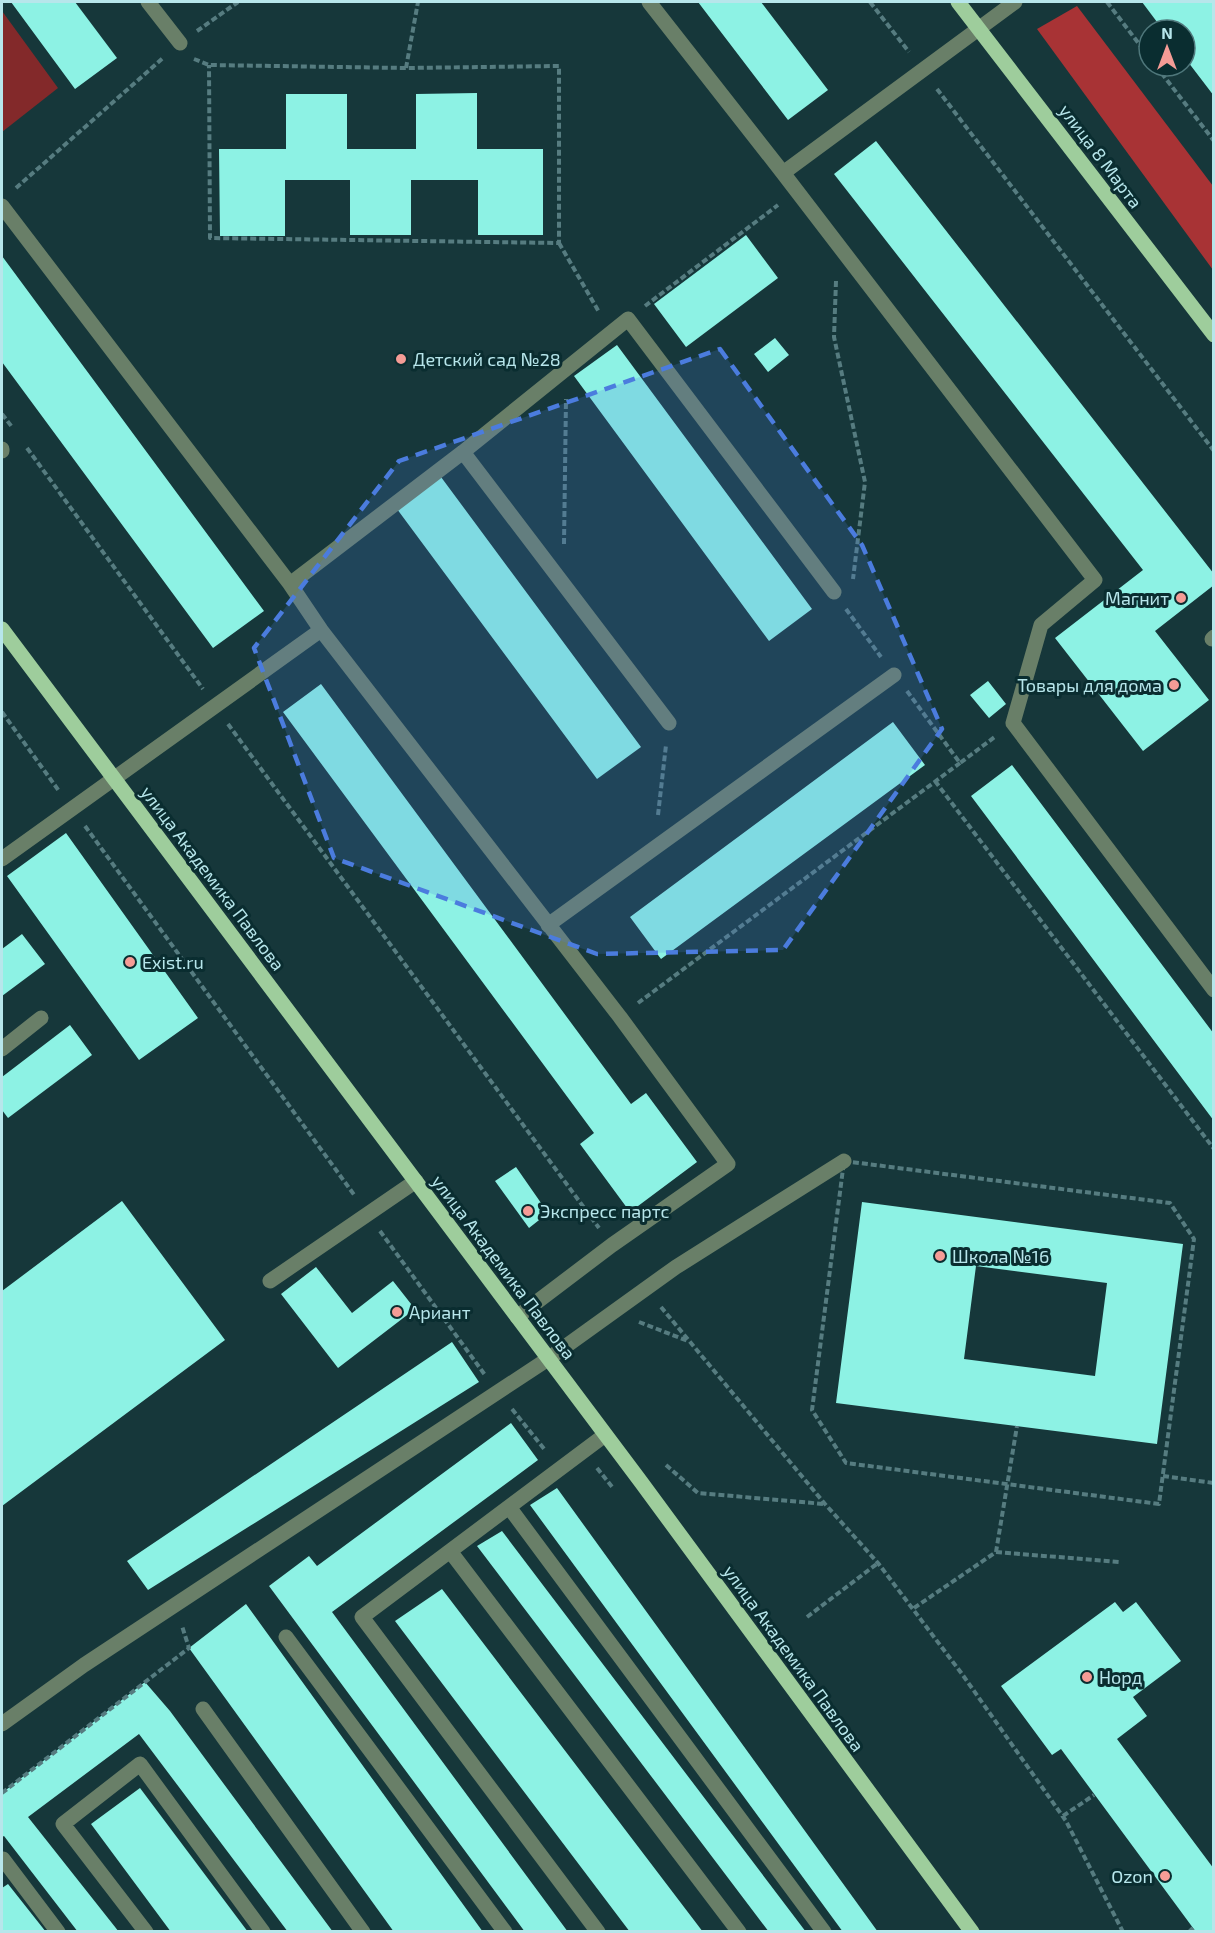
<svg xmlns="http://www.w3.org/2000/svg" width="1215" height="1933" font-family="'Exo 2',sans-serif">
<rect width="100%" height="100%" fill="#16373a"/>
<!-- green -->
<path fill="#83292a" d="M2,11L58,88L2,132Z"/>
<!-- forest -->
<path fill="#a83335" d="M1077,6L1213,186V270L1037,29Z"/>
<!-- building -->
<path fill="#8df2e4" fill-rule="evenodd" d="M11,2H75L117,58L75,89Z
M698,2H761L828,90L788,120Z
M1142,2H1214V96L1185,58V30H1163Z
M477,93V149H543V235H478V180H411V235H350V180H285V236H220L219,149H286V94H347V149H416V94Z
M876,141L1214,574V585L1155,631L1209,700L1143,751L1055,638L1143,570L834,174Z
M746,235L778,278L686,347L654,304Z
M2,256L264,611L213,648L2,362Z
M775,338L789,355L768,372L754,354Z
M617,345L812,609L769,641L574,376Z
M441,477L641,747L597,779L397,509Z
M988,681L1006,704L989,718L970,695Z
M321,684L631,1104L646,1093L697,1162L630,1212L580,1144L594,1133L283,712Z
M893,722L925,765L661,959L630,917Z
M1012,765L1214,1034V1121L971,796Z
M66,833L198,1018L139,1060L7,876Z
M22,934L45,964L2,996V949Z
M70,1025L92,1055L8,1118L2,1110V1077Z
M516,1167L548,1213L529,1228L495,1181Z
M122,1201L225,1340L2,1506V1291Z
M862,1202L1183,1244L1157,1444L836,1403ZM976,1266L1107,1283L1095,1376L964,1359Z
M316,1267L352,1313L393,1281L415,1309L338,1368L281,1294Z
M452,1342L479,1382L148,1590L127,1561Z
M511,1423L538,1460L332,1612L568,1932H525L269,1586L309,1556L317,1566Z
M557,1488L878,1932H843L530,1505Z
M502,1531L806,1932H769L477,1546Z
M442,1589L703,1932H630L395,1621Z
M1115,1602L1123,1612L1136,1602L1181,1661L1133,1697L1147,1716L1117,1739L1214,1869V1932H1196L1061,1749L1052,1755L1001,1686Z
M246,1604L483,1932H394L189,1648Z
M145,1682L170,1711L333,1932H288L139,1734L28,1817L119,1932H78L4,1836L2,1837V1793Z
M140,1788L248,1932H171L91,1824Z
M8,1884L46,1932H2V1888Z"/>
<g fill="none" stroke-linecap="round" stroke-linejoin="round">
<!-- path -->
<path stroke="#567c80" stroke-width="4" stroke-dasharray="6 3" stroke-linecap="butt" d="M870,2L909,52
M1107,2L1149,57
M197,31L238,2
M194,59L209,65L406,68L559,66V243L210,238L209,65
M1156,66L1214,141
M406,68L418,2
M937,89L1214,451
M16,188L163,58
M559,243L599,312
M836,281L834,337L865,482L853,579
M645,306L778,205
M2,414L12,427
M27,448L203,689
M564,544L566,399
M846,609L881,657
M907,691L960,763L996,736
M2,712L59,791
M228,724L599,1228
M935,781L1214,1149
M658,815L666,745
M85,826L355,1196
M638,1003L960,763
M844,1161L1170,1203L1194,1239L1159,1504L846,1463L812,1410Z
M380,1231L485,1375
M661,1307L825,1504L878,1563L962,1674L1066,1821L1123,1932
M639,1322L688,1341
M512,1409L545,1450
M666,1465L698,1493L824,1504
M597,1468L613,1488
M1163,1476L1214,1483
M996,1552L1119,1562
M914,1608L996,1552L1017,1426
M807,1617L878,1563
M2,1793L189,1648L182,1626
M1063,1816L1094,1795
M1189,1932L1193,1928"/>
<!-- minor -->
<path stroke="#697f68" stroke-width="15" d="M148,2L180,43
M649,2L783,173L1095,580L1041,625L1013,723L1214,990
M783,173L1015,2
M2,206L290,584L321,630L620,1017L728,1164L612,1245L517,1317
M2,449V451
M463,452L669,723
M290,584L463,452L628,319L834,592
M1212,639L1214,637
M2,859L321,630
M548,925L894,675
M2,1049L41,1018
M270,1281L416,1181
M509,1507L824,1932
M450,1551L739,1932
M286,1637L505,1932
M203,1709L363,1932
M2,1724L84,1665L548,1359L676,1267L844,1161
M2,1861L3,1859L58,1932
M146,1932L63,1824L140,1764L263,1932
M598,1932L362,1617L605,1435"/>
<!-- major -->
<path stroke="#9ecd9c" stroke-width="15" d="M958,2L1214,335
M2,629L641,1482L972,1932"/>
</g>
<!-- marked area -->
<path fill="#4b7cde" fill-opacity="0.2" stroke="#4b7cde" stroke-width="4.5" stroke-dasharray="12 8" stroke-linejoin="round" d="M720,349L862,545L942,729L783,950L597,954L334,858L254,648L399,461Z"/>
<!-- markers -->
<g fill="#f59c96" stroke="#0a2d30" stroke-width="2">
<circle cx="401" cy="359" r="6"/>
<circle cx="1181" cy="598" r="6"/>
<circle cx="1174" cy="685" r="6"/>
<circle cx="130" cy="962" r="6"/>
<circle cx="528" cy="1211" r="6"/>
<circle cx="940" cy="1256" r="6"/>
<circle cx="397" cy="1312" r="6"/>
<circle cx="1087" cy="1677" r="6"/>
<circle cx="1165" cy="1876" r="6"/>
</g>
<g text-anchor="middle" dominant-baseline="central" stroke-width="6" stroke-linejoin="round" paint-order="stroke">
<!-- street labels -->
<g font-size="18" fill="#b7e6eb" stroke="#0a2d30">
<text transform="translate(1101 156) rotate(53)">улица 8 Марта</text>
<text transform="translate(213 878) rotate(53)">улица Академика Павлова</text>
<text transform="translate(504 1267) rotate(53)">улица Академика Павлова</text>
<text transform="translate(794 1658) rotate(54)">улица Академика Павлова</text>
</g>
<!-- poi labels -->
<g font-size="18" fill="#b7e6eb" stroke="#0a2d30" text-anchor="start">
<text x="413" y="359">Детский сад №28</text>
<text x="1169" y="598" text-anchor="end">Магнит</text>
<text x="1162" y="685" text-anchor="end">Товары для дома</text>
<text x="142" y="962">Exist.ru</text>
<text x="540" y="1211">Экспресс партс</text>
<text x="952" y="1256">Школа №16</text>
<text x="409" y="1312">Ариант</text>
<text x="1099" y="1677">Норд</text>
<text x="1153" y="1876" text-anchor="end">Ozon</text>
</g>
</g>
<!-- border -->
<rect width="1215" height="1933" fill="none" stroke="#b7e6eb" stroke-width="6"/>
<!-- north arrow -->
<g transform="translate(1167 48)"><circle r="28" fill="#0a2d30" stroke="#4f777b" stroke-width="1.5"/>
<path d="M0-4.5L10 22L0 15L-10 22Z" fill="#f59c96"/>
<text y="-9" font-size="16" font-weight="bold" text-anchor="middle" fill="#b7e6eb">N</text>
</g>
</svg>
